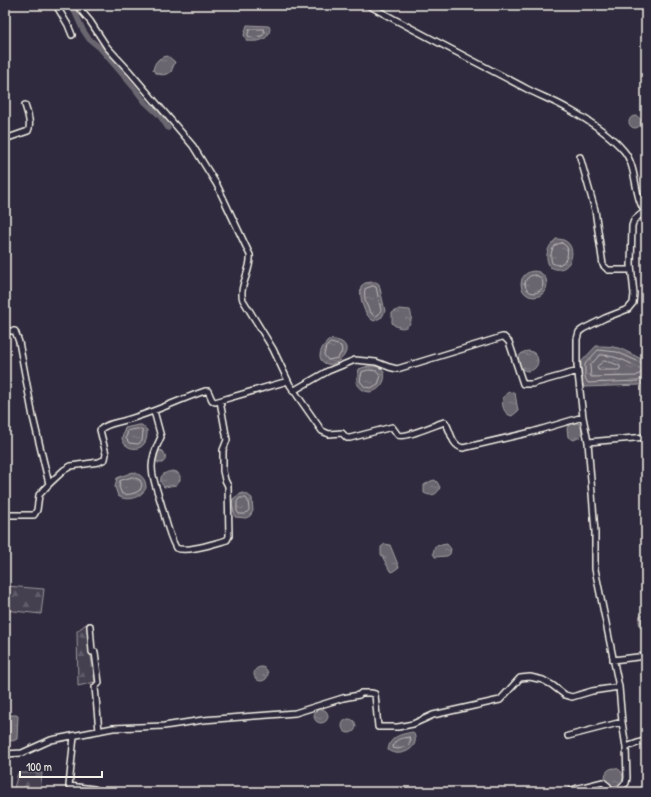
<svg xmlns="http://www.w3.org/2000/svg" width="651" height="797" font-family="'Patrick Hand',sans-serif">
<defs>
<pattern id="forest-firs" width="22" height="20" patternUnits="userSpaceOnUse"><rect width="22" height="20" fill="#454050"/><path d="M5 1l3.5 6h-7zM16 11l3.5 6h-7z" fill="#605c69"/></pattern>
<pattern id="water-ripples" width="26" height="14" patternUnits="userSpaceOnUse"><rect width="26" height="14" fill="#6a6670"/><path d="M2 4q2-2 4 0t4 0M15 11q2-2 4 0t4 0" fill="none" stroke="#807c84"/></pattern>
</defs>
<rect width="100%" height="100%" fill="#2f2a3d"/>
<filter id="ink" filterUnits="userSpaceOnUse"><feTurbulence type="fractalNoise" baseFrequency=".025" numOctaves="2"/><feDisplacementMap in="SourceGraphic" scale="8" xChannelSelector="R" yChannelSelector="G"/><feConvolveMatrix kernelMatrix="1 2 1 2 8 2 1 2 1" color-interpolation-filters="sRGB"/></filter>
<g filter="url(#ink)">
<!-- forest -->
<path fill="url(#forest-firs)" stroke="#9c989c" d="M6,586L44,589L41,614L5,610Z
M86,624L95,682L78,686L77,631Z
M18,773H42L40,792H13Z"/>
<!-- water -->
<path fill="url(#water-ripples)" stroke="#a19ea0" d="M247,25L268,26L270,27C270,41 258,42 247,41L244,35Z
M168,56L175,62L171,72C164,76 158,76 153,70C155,61 159,57 168,56Z
M629 122a6 6 0 1 1 12 0a6 6 0 1 1-12 0Z
M556,239C578,238 575,267 560,269C556,270 553,268 550,267C544,257 547,247 556,239Z
M521 284a13 13 0 1 1 26 0a13 13 0 1 1-26 0Z
M372,282H376L379,284L385,311L382,317L374,321C364,317 359,297 361,286L365,283Z
M399,309L410,310C415,323 406,333 394,325L392,323V313Z
M332,339C335,340 341,341 343,343C353,351 337,367 327,364C313,360 323,342 332,339Z
M596,346C603,346 611,346 618,348C622,349 643,359 645,362C646,365 646,368 646,371C646,378 645,380 641,385L584,387L581,378V362Z
M518 361a10 10 0 1 1 20 0a10 10 0 1 1-20 0Z
M368,366C404,364 373,412 356,382L359,369Z
M509,392L515,393L518,411L512,416C501,414 499,396 509,392Z
M575,422L580,424L582,431L580,437L574,440L568,437L567,428L569,425Z
M138,425H142L147,430C149,456 122,451 122,437C123,434 124,431 125,428Z
M160,450L163,451C166,456 167,460 162,463H158L156,459L157,451Z
M173,471L177,472L180,476V480L176,485L164,487C156,478 163,472 173,471Z
M133,472C142,475 146,479 146,488C141,498 127,502 118,496L115,487L117,478Z
M435,480L437,482L440,487C438,495 431,497 424,493V485L431,481Z
M243,493L248,495L252,498L253,511L250,516L246,518L235,517L232,504L233,499L238,495Z
M385,544L390,545L399,567L392,572L390,571L381,554V547Z
M447,544L451,549L450,554L447,556L435,557L433,553L435,546Z
M640,615H646V630L640,627L639,621Z
M254 674a7 7 0 1 1 14 0a7 7 0 1 1-14 0Z
M314 716a7 7 0 1 1 14 0a7 7 0 1 1-14 0Z
M7,715H16L18,716L17,739C13,742 10,741 6,739V737Z
M342 726a7 7 0 1 1 14 0a7 7 0 1 1-14 0Z
M413,732C423,748 399,759 388,750C390,736 401,734 413,732Z
M605 777a9 9 0 1 1 18 0a9 9 0 1 1-18 0Z"/>
<g fill="none" stroke-linecap="round" stroke-linejoin="round">
<!-- shore -->
<path stroke="#bdb9b8" stroke-width="1" d="M250,29H264L265,32L262,36L249,37L248,35Z
M562,243L567,247C569,255 566,264 557,265L552,263C549,255 552,243 562,243Z
M525 284a9 9 0 1 1 18 0a9 9 0 1 1-18 0Z
M373,286L376,287L381,310L379,314L375,317C367,311 363,297 365,289Z
M331,343L341,346L342,351L338,358L328,360L324,355L326,347Z
M600,355C614,355 630,362 641,370L642,372L636,376L591,377L590,366Z
M604,361L613,363L620,366V369L618,370H598L597,367Z
M646,365L617,352L598,350L585,364V378L588,383L638,381L643,377H646
M369,370L377,371L381,376L378,384L371,388L365,387L360,381L362,372Z
M138,429L143,431L142,441L138,444L129,443L126,438L128,431Z
M133,477L140,480L142,485L140,490C134,494 129,495 122,494L119,487L120,481Z
M240,498H246L248,501L249,510L245,514H239L237,511V502Z
M409,737L411,739L408,746L398,749L393,748C394,739 401,738 409,737Z"/>
<!-- canal -->
<path stroke="#6a6670" stroke-width="5.5" d="M65,5L73,8L83,30L89,39L99,47L135,89L145,102L160,116L168,128"/>
<defs>
<path id="minor" d="M56,5L68,25L72,35
M368,5C421,34 474,61 527,89C540,96 555,101 568,109C588,120 609,133 624,151C638,168 633,197 646,213
M79,8L90,21L107,47L130,72L193,146L217,185L250,255C252,270 238,287 243,300L273,349L290,385L322,431L329,434L342,433L347,438H350L392,427C394,429 396,433 398,435C405,439 436,424 445,422C451,430 451,446 463,448L532,432L583,417
M5,139L28,131C32,124 27,112 25,105
M580,157L595,210L603,265L608,270H631
M5,331H15L19,342L33,417L49,484
M293,391L328,371L355,360L376,362L389,367L397,369L502,337H504L509,342L523,384H532L578,371
M154,411L161,437C156,447 152,456 152,467C152,478 157,490 160,500C165,516 168,534 176,548C186,553 216,543 227,540L229,536L228,486L225,480L223,471V450L227,440L220,401
M588,442L646,437
M5,515H34L37,510L39,495L49,484L64,470L71,466L99,462L105,459L106,454L100,430C107,423 117,423 126,420C153,413 178,400 205,391H208L212,400L215,402L288,381
M90,626L92,652H95L99,683L95,687L99,731
M613,660L646,656
M74,736L69,786L94,789L97,790V792
M568,736L622,722
M626,747L646,740
M5,754L22,753L51,740L113,728L164,726L203,720L295,713L343,698L359,695L361,693H371L375,694L378,727H398L413,724L433,715L500,700L520,678L530,677L543,680L552,685L565,695L572,697L592,691L619,687
M569,792L575,789L603,782L608,786L611,792
M610,792L619,789L626,783L627,778L626,747L622,722L619,687L595,569V532L588,442L583,417L577,365V339L579,332L583,329L605,318L628,309L633,303L634,294L631,265L632,226L634,220L645,211"/>
</defs>
<!-- minor casing -->
<use href="#minor" stroke="#f4f1e8" stroke-width="8"/>
<!-- minor -->
<use href="#minor" stroke="#2f2a3d" stroke-width="5"/>
</g>
</g>
<!-- margin -->
<rect width="651" height="797" fill="none" stroke="#2f2a3d" stroke-width="20"/>
<rect x="10" y="10" width="631" height="777" fill="none" stroke="#f4f1e8" stroke-width="1.5" filter="url(#ink)"/>
<!-- scale -->
<path d="M20 771v6h82v-6" fill="none" stroke="#f4f1e8" stroke-width="2"/>
<text x="26" y="771" font-size="12" fill="#f4f1e8" stroke="#2f2a3d" stroke-width="3" paint-order="stroke">100 m</text>
</svg>
